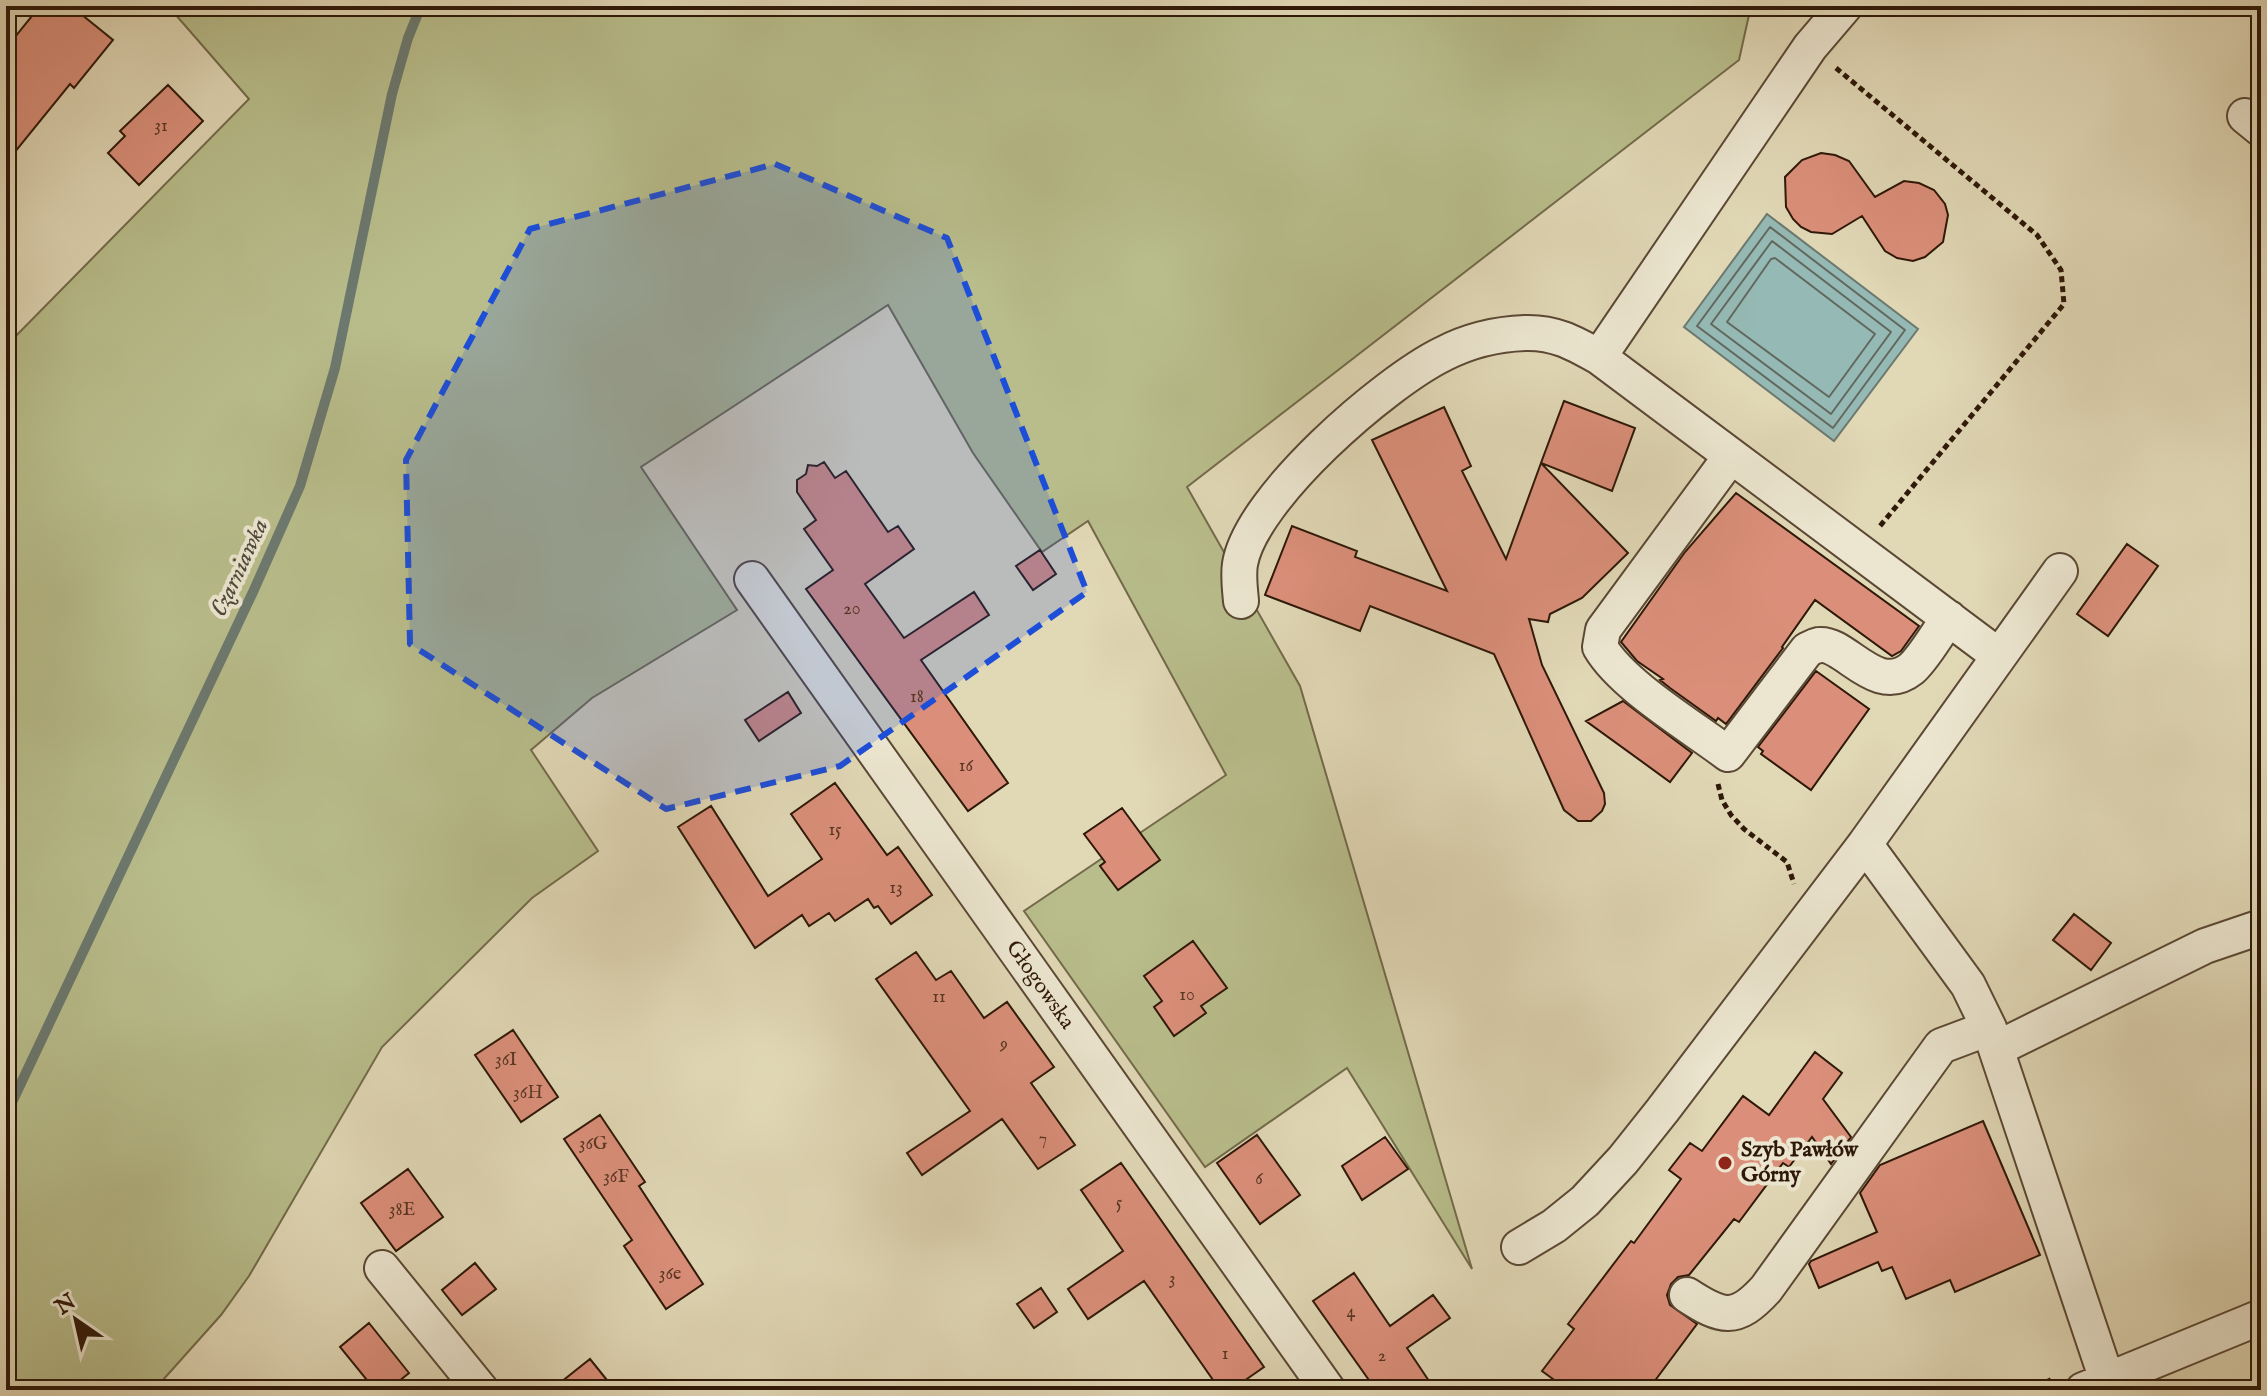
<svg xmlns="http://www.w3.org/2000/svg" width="2267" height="1396" font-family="'IM FELL English',serif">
<rect width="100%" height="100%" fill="#e1d8b6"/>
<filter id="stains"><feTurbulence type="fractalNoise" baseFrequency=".0025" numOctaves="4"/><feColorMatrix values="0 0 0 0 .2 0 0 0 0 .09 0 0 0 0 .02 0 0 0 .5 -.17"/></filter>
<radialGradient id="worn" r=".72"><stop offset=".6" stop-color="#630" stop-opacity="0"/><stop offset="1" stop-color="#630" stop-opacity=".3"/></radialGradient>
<!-- green -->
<path fill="#b8bd8b" stroke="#736a4a" stroke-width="2" d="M168,6H1751L1739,60L1187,487L1300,686L1472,1269L1347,1068L1205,1167L1024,911L1226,775L1088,521L1042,552L973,453L888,305L641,467L737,610L592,698L531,750L598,851L532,898L382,1047L249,1276L221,1315L154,1390H6V346L249,99Z"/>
<!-- water -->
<path fill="#95b9b4" stroke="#6c796f" stroke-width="2" d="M1767,214L1918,329L1834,441L1684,327Z"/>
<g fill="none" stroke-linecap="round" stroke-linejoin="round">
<!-- shore -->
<path stroke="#62685e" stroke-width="2" d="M1770,227L1905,330L1833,428L1697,326Z
M1772,241L1891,332L1831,414L1711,324Z
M1775,258L1875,334L1829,397L1727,322L1771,259Z"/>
<!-- stream -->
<path stroke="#6c796f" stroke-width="10" d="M6,1115L253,592L300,486L335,368L392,94L408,38L421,6"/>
</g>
<!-- building -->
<path fill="#db8f7a" stroke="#2e1808" stroke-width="2" d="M40,6H71L113,40L74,88L70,84L6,163V48Z
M168,85L203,121L139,185L108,153L125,136L120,131Z
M1821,153L1835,155L1849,161L1875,197L1904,181L1919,183L1934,190L1945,204L1948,215L1943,242L1925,257L1913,261L1897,258L1885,251L1862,216L1832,234L1811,232L1801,227L1793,219L1786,207L1785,177L1802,160Z
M1564,401L1635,428L1612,491L1541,463Z
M1444,407L1471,466L1462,471L1506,559L1541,463L1628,553L1582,598L1550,614L1548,622L1529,619L1542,665L1604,793L1605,804L1602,811L1591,821H1578L1564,810L1494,654L1370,606L1360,631L1265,595L1292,526L1357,551L1355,557L1447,591L1372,440Z
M824,462L835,478L846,471L888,532L898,526L914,549L865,584L904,638L974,592L989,615L921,660L1008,783L968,811L806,589L833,570L804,529L816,520L797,492V480L806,474L808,465L817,466Z
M1736,493L1919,626L1901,651L1892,656L1815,600L1782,647L1783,648L1726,724L1718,718L1716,721L1670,688L1660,680L1663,679L1637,661L1621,642L1685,552Z
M2127,544L2158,566L2108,636L2077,614Z
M1040,550L1056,574L1033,590L1016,566Z
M1816,671L1869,709L1811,790L1761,754L1763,751L1758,747Z
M788,692L801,713L759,741L745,720Z
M1623,701L1692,753L1670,782L1586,721Z
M835,783L887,855L898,847L932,895L891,924L878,906L874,908L868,899L835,921L829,913L809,926L802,915L755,948L678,827L711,806L768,896L822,859L791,814Z
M1122,808L1160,860L1118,890L1100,866L1105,862L1084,834Z
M2074,914L2111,943L2091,970L2053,940Z
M1193,941L1227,988L1201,1006L1206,1013L1174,1036L1154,1007L1162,1001L1144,976Z
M916,952L936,980L951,971L984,1018L1007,1002L1054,1067L1031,1083L1075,1145L1038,1169L1002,1119L922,1175L907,1153L970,1111L876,979Z
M513,1030L558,1097L521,1122L475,1055Z
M1815,1052L1842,1073L1823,1099L1851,1137L1831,1164L1812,1137L1789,1167L1783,1163L1739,1222L1734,1219L1689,1275L1678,1277L1671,1284L1667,1295L1670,1305L1697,1324L1648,1390H1568L1542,1371L1574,1329L1568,1324L1631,1241L1634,1243L1681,1179L1669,1170L1690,1143L1702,1151L1743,1096L1769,1115Z
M600,1115L645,1182L639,1186L703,1284L666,1309L624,1246L632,1240L564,1139Z
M1983,1121L2040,1255L1955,1292L1950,1280L1906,1299L1892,1267L1882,1271L1878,1262L1819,1288L1809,1264L1811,1261L1877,1232L1860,1193L1880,1165Z
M1257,1135L1300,1195L1260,1224L1217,1163Z
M1385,1137L1408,1169L1362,1200L1342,1166Z
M1121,1163L1264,1367L1231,1390H1220L1144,1281L1088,1319L1068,1289L1123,1251L1081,1190Z
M408,1169L443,1217L396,1251L361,1203Z
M475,1263L496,1289L462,1315L442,1290Z
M1354,1273L1390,1326L1433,1295L1450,1318L1407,1348L1435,1390H1376L1313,1301Z
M1041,1288L1057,1312L1034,1328L1017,1304Z
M369,1323L409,1373L388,1390H375L340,1347Z
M590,1359L615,1390H551Z"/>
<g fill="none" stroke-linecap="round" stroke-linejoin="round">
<defs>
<path id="minor" d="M2245,116L2261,129
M1599,357L1810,47L1845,6
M1731,456L1603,630L1600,647C1622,685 1691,726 1728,754L1807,650C1811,648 1814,646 1819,645C1845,642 1876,697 1911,669C1924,658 1938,632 1949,618
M752,579L1328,1390
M1241,601C1240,589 1238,576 1240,564C1251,498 1384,383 1443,354C1468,341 1498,334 1525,333C1555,332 1574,343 1599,357L1999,656
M1865,844L1968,985L1989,1028L2107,1380
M1996,1049L2205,946L2261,927
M1519,1247L1554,1226L1585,1201L1623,1160L1662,1111L1865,844L2060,571
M382,1268L481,1390
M1687,1295C1722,1318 1736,1322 1766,1289L1941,1046L1989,1028
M2083,1390L2261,1317"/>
</defs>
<!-- minor casing -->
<use href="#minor" stroke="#5b4834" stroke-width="38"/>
<!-- path -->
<path stroke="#2e1808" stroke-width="5" stroke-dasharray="6 4" stroke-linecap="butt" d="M1836,68L2037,235L2061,270L2064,304L1880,526
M1718,784L1722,800L1731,815L1744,829L1787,862L1794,884
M2027,1390L2053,1379"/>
<!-- minor -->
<use href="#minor" stroke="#ece6d0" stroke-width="34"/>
</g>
<!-- marked area -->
<path fill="#1d4ed8" fill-opacity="0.2" stroke="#1d4ed8" stroke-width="6" stroke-dasharray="16 10" stroke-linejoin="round" d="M775,164L947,238L1087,592L840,766L666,809L410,644L406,460L530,229Z"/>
<!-- markers -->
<circle fill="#8f2418" stroke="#ece6d0" stroke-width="3" cx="1725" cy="1163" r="8"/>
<g text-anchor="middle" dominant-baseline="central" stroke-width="8" stroke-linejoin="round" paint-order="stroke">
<!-- number labels -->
<g font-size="18" fill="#593624">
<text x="161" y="126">31</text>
<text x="852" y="609">20</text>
<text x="917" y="697">18</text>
<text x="966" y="766">16</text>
<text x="835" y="830">15</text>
<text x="896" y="888">13</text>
<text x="1187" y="995">10</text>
<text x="939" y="997">11</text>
<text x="1004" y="1044">9</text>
<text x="506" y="1060">36I</text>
<text x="528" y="1093">36H</text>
<text x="1043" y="1139">7</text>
<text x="593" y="1144">36G</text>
<text x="616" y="1177">36F</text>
<text x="1259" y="1179">6</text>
<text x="1119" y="1203">5</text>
<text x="402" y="1210">38E</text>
<text x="670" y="1274">36e</text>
<text x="1172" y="1279">3</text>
<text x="1351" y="1312">4</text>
<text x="1225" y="1354">1</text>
<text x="1382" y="1356">2</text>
</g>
<!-- street labels -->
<g font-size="22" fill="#2e1808" stroke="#ece6d0">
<text transform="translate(1040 985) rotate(55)">Głogowska</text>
</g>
<!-- poi labels -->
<g font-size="22" font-weight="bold" fill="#2e1808" stroke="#ece6d0" text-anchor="start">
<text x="1741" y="1150">Szyb Pawłów<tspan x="1741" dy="25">Górny</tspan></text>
</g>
<!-- water labels -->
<g font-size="24" font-style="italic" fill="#4d483c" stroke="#ece6d0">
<text transform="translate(240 568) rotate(-65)">Czarniawka</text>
</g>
</g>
<!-- margin -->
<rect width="2267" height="1396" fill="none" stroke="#e1d8b6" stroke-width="32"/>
<rect x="8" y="8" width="2251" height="1380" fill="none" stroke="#2e1808" stroke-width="4"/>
<rect x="16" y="16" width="2235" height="1364" fill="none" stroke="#2e1808" stroke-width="2"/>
<!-- north arrow -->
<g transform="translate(76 1320) rotate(326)" stroke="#ece6d0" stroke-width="6" paint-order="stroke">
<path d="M0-6L14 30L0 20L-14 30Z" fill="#2e1808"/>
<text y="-12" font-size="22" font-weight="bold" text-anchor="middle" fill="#2e1808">N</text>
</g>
<rect width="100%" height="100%" filter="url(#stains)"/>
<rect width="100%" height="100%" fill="url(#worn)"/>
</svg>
